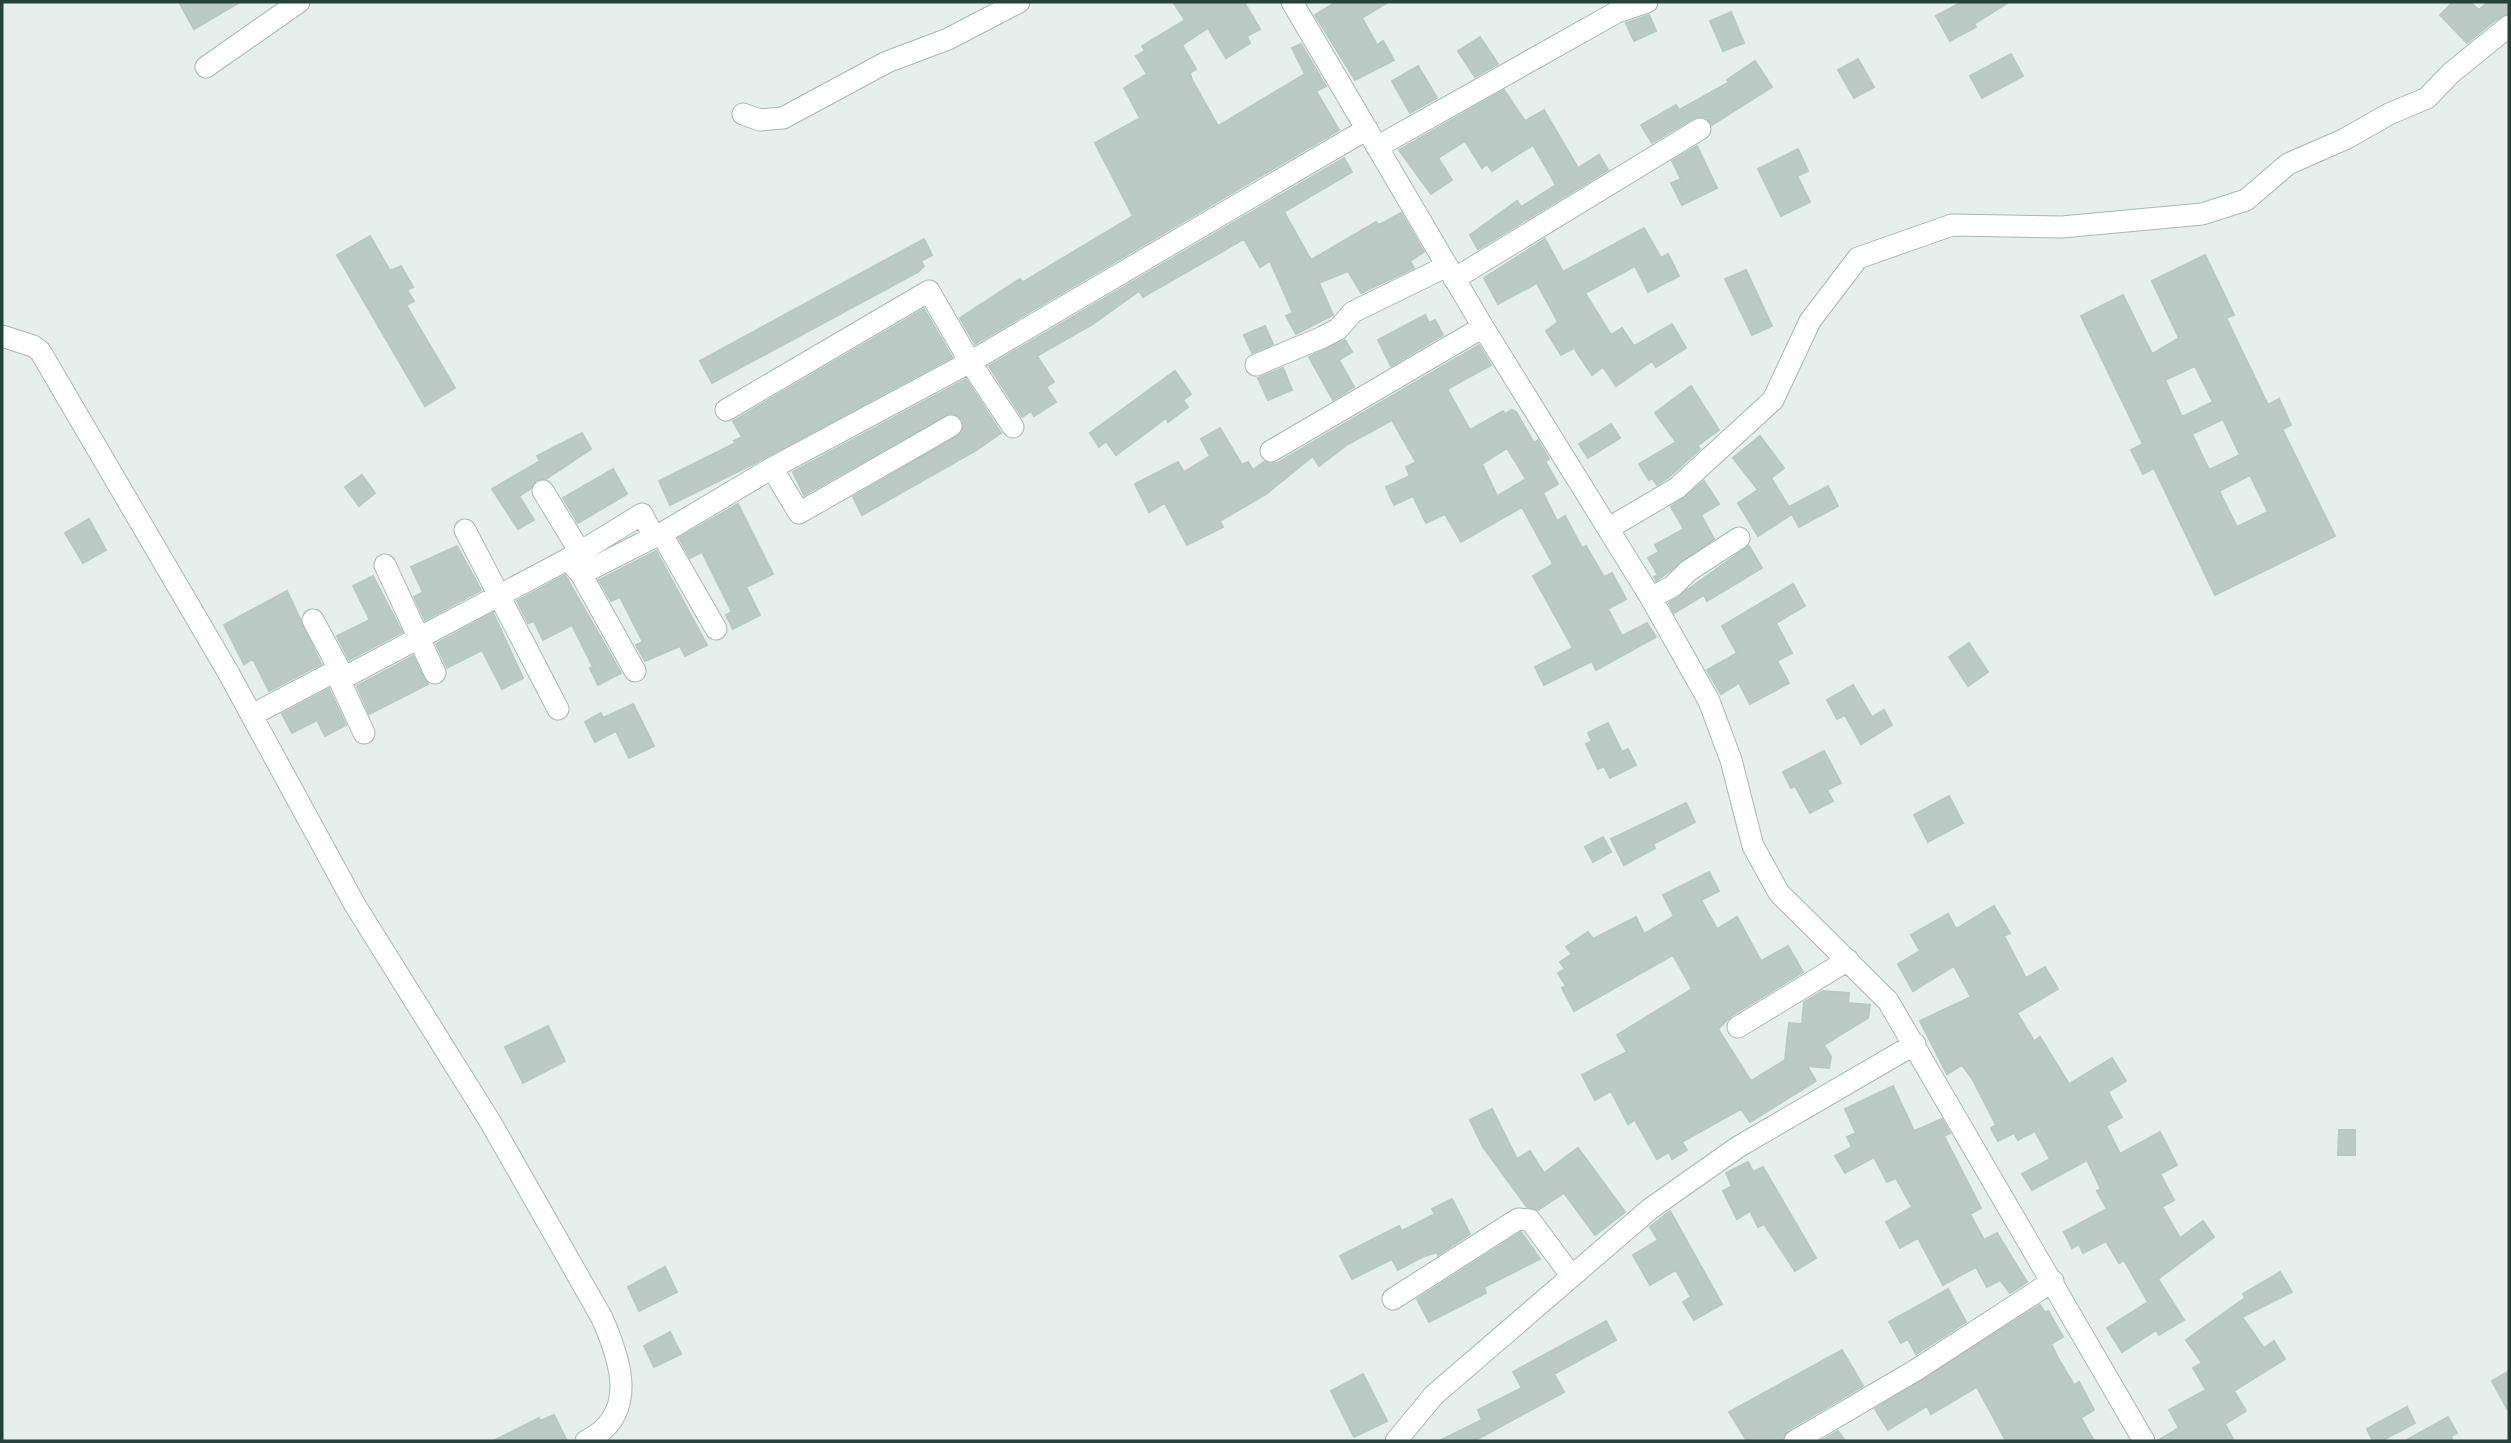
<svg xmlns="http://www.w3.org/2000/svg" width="2511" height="1443" font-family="Rubik,sans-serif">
<rect width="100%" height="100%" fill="#e6efeb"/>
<!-- building -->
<path fill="#bbcac4" stroke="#b8c9c2" stroke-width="2" fill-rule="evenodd" d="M179,2H240L194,29Z
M1173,2H1244L1260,29L1247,36L1250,43L1226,58L1208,28L1182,45L1196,69L1190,73L1192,80L1218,126L1305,74L1292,48L1301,44L1326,86L1316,91L1339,130L975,344L960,318L1020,279L1023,282L1133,216L1095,143L1140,118L1124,88L1147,74L1136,56L1145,51L1142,46L1185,20Z
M1336,2H1388L1362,18L1377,45L1383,41L1394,60L1355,80L1315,15Z
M1962,2H2009L1974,24L1976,27L1950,41L1936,16Z
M2453,2H2470L2479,10L2488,2H2509V13L2495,20L2467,43L2440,15Z
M1731,12L1744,43L1723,51L1710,21Z
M1649,15L1656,31L1634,41L1626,23Z
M1480,37L1498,64L1475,77L1458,51Z
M2011,54L2023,76L1982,98L1970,76Z
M1858,59L1874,87L1854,98L1838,70Z
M1755,61L1772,87L1712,125L1706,117L1694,118L1652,143L1641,125L1676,105L1679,110L1729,82L1727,80Z
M1418,66L1437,98L1410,113L1392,81Z
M1504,90L1525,121L1544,110L1578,168L1599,155L1608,170L1478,249L1470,235L1517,201L1521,207L1556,185L1533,145L1492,171L1487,164L1482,168L1465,141L1438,158L1452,180L1431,194L1399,150Z
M1697,146L1717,188L1682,205L1671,183L1681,179L1672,161Z
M1798,149L1808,171L1797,176L1810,202L1781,216L1758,169Z
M1344,158L1352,172L1284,212L1311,260L1376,222L1379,225L1401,213L1424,252L1410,261L1414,268L1361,293L1348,271L1319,283L1333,315L1296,334L1286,316L1293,313L1270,261L1260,267L1244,239L1143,297L1139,291L1093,324L1037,356L1054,382L1046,387L1056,402L1034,416L1031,411L1022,417L989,366Z
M1644,228L1661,258L1668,254L1679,276L1648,292L1635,266L1585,293L1611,335L1622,328L1634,346L1672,324L1686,348L1656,367L1652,361L1616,386L1603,367L1592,375L1574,348L1561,355L1546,331L1558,322L1537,283L1498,304L1484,278L1545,239L1563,272Z
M370,236L390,271L401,266L413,287L407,290L414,301L406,305L455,388L425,406L337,255Z
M924,239L932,255L921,261L924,266L918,272L712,383L700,361Z
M2205,255L2234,315L2226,318L2268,405L2279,399L2291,425L2282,429L2335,536L2215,595L2154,468L2143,474L2131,450L2143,444L2081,316L2123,295L2152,354L2179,338L2152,281ZM2195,366L2213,402L2182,417L2165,380ZM2223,419L2240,455L2209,470L2192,434ZM2250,475L2268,512L2237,527L2219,491Z
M1746,270L1772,326L1752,335L1725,279Z
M924,309L952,357L751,465L670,505L659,481L736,443L734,441L742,437L733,421Z
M1425,315L1429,323L1435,320L1443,335L1391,366L1378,340Z
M1265,326L1273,344L1252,353L1244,335Z
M1345,340L1352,352L1339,360L1354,387L1333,400L1309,357Z
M1479,345L1491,365L1447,389L1470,430L1503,411L1505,414L1512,410L1516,412L1534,443L1538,440L1549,459L1545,461L1558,484L1543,493L1557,521L1565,516L1582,548L1586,546L1604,577L1612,573L1626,599L1608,609L1622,636L1647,623L1656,637L1596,670L1592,661L1544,685L1535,667L1573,648L1533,576L1553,564L1522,507L1461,542L1445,514L1426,523L1413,496L1394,505L1386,487L1410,476L1406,467L1416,462L1392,420L1348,444L1319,466L1313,456L1266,494L1220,521L1223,527L1187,545L1165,503L1149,512L1135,484L1178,462L1184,472L1210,456L1201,439L1220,428L1242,465L1248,462L1253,470L1264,462L1277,463ZM1507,448L1526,479L1497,496L1482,464Z
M1283,368L1292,390L1268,400L1258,378Z
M1175,371L1191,394L1183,400L1188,407L1168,422L1166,418L1116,455L1106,441L1099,447L1090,433Z
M966,379L1001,433L975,451L862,515L853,497L962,433L963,420L950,413L804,495L793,472Z
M1691,386L1719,430L1697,446L1700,449L1669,477L1657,485L1652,478L1649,480L1639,464L1676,442L1655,413Z
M1611,424L1620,438L1588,458L1579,444Z
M582,433L591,449L546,479L536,480L530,489L519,496L534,520L518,529L492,489L540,461L537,456Z
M1760,436L1784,468L1771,478L1789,507L1828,486L1838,506L1799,527L1792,514L1758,536L1738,503L1758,490L1733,458Z
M613,469L627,494L578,523L563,498Z
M362,475L375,493L359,506L345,487Z
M1704,481L1719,504L1701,515L1714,539L1656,581L1654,577L1658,575L1648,558L1659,552L1655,545L1684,529L1671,507Z
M738,504L773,574L746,587L760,615L733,629L726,615L732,612L702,552L690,558L679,538Z
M89,519L106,550L83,563L65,533Z
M457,546L481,590L425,620L414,597L423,592L411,567Z
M1749,546L1762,568L1707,601L1704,595L1674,613L1669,603Z
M656,551L707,645L685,656L680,646L645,661L636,645L643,642L620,597L611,601L599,580Z
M565,575L621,673L598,685L590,668L593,667L572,625L543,640L534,621L528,623L517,601Z
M373,576L402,632L349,660L337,636L370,620L353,586Z
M1793,584L1805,606L1776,623L1792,653L1777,661L1789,683L1750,704L1739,683L1721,694L1707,670L1737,653L1722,626Z
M287,591L321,664L269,691L253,659L244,664L224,625Z
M493,613L523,678L502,689L482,650L447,668L436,644Z
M1969,643L1988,672L1968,686L1949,657Z
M413,656L428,684L369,714L357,686Z
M1853,685L1872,717L1884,710L1892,725L1861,744L1845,715L1837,719L1827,700Z
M329,689L346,725L325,736L317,720L292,733L282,714Z
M633,704L654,746L629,758L616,731L595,742L585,722L601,713L603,718Z
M1608,723L1622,752L1628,749L1636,765L1610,778L1604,766L1598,769L1586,744L1592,741L1588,733Z
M1824,751L1841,783L1827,790L1833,801L1810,813L1795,786L1791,788L1783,772Z
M1949,796L1963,823L1928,842L1914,815Z
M1686,803L1695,822L1653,844L1655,848L1624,865L1611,839Z
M1603,837L1611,852L1593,862L1585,847Z
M1709,872L1719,891L1701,900L1717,929L1737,917L1761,961L1788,946L1803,972L1731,1016L1718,1029L1751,1081L1785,1060L1789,1023L1802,1024L1804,1002L1823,991L1849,993L1848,1003L1870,1005L1868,1018L1824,1045L1831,1057L1829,1068L1807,1066L1816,1081L1750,1122L1741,1109L1682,1142L1687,1150L1672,1159L1669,1152L1657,1159L1635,1120L1628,1124L1611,1091L1595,1100L1582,1075L1627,1052L1617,1035L1692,989L1673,955L1574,1011L1562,988L1566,986L1558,973L1565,969L1560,962L1572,954L1566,947L1588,932L1593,939L1636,917L1644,934L1674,916L1663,895Z
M1994,906L2010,933L2004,936L2026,978L2045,967L2058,989L2017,1013L2034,1041L2040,1037L2069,1084L2112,1058L2126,1081L2108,1092L2122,1117L2106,1126L2120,1154L2160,1132L2177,1165L2160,1174L2174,1200L2162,1207L2180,1238L2203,1221L2214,1237L2158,1279L2184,1320L2159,1335L2156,1330L2122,1352L2107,1328L2148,1302L2124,1260L2119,1263L2106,1241L2083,1253L2079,1244L2072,1248L2064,1232L2107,1209L2097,1191L2101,1189L2087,1160L2032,1190L2022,1174L2050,1159L2035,1131L2018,1140L2014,1133L1998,1141L1991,1128L1996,1125L1973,1080L1962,1065L1947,1074L1920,1021L1971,997L1954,966L1913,991L1898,964L1920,951L1911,935L1948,914L1956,929Z
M548,1026L565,1061L523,1083L505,1047Z
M1893,1086L1914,1131L1942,1119L1950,1133L1944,1136L1981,1208L1970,1214L1984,1240L1997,1233L2027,1282L2010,1293L2000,1280L1987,1287L1976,1267L1943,1285L1918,1238L1900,1248L1886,1222L1912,1207L1896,1178L1887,1182L1874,1157L1845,1173L1835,1156L1852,1147L1847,1137L1856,1133L1845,1109Z
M1492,1109L1517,1159L1530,1151L1544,1173L1578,1148L1625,1212L1595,1235L1564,1193L1538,1210L1527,1207L1483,1147L1470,1120Z
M2339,1130H2355V1155H2338Z
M1748,1162L1753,1172L1763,1167L1816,1258L1795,1271L1764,1224L1758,1227L1750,1211L1737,1219L1723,1191L1732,1186L1726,1173Z
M1452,1199L1470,1234L1438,1255L1437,1252L1422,1257L1398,1270L1392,1259L1352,1279L1340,1256L1399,1226L1402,1231L1435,1214L1432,1209Z
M1670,1211L1722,1304L1694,1320L1683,1302L1691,1297L1676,1270L1650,1285L1633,1255L1658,1240L1650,1227Z
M1521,1232L1540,1259L1484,1287L1486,1293L1429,1322L1417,1299Z
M665,1267L677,1292L639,1311L628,1287Z
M2280,1272L2292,1292L2242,1317L2264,1348L2274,1341L2285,1359L2234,1391L2246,1411L2225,1424L2234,1441H2157L2179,1428L2169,1410L2206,1390L2193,1368L2202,1363L2186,1340L2245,1298L2243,1294Z
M1948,1289L1966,1322L1916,1354L1908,1339L1901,1343L1889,1322Z
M2040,1305L2045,1313L2048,1311L2063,1337L2051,1344L2058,1358L2074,1385L2079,1382L2094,1410L2081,1418L2094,1441H2006L1977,1387L1931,1414L1927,1406L1888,1430L1875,1409Z
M1606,1321L1616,1340L1554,1374L1564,1392L1474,1441H1439L1482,1420L1478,1410L1522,1388L1513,1372Z
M670,1332L681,1354L654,1367L644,1346Z
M1842,1350L1863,1386L1788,1430L1782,1441H1747L1729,1412Z
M2509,1371V1412L2492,1381Z
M1363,1374L1387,1421L1354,1437L1331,1391Z
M2407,1407L2415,1423L2381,1441H2373L2367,1429Z
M554,1415L567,1441H493L539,1418L540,1421Z
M2448,1417L2457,1433L2451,1436L2453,1441H2405Z
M1838,1431L1845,1441H1821Z"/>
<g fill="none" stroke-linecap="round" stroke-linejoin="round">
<defs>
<path id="minor" d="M1292,2L1483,327L1651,598L1709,701L1731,760L1753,846L1779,893L1888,1001L2144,1441
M206,67L299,2
M743,114L760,120L783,118L887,62L948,39L1019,2
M1377,147L1617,12L1647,2
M1454,279L1700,129
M2,336L33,346L40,351L228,672L355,905L491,1123L602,1318C621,1361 639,1415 586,1441
M1256,365L1323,337L1338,329L1353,312L1447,266
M726,410L929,291L970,362L1013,427
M1271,451L1483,327
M772,468L799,513L951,426
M543,491L580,552L568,559
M1609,528L1677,488L1773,400L1810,321L1858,258L1952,225L2062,227L2202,214L2246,200L2288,164L2345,139L2389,114L2427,98L2451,73L2509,26
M465,530L558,709
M661,533L716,629
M580,552L642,514L654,537
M385,565L435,673
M581,574L635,671
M1651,598L1673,586L1688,571L1739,538
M313,620L343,676
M337,675L364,733
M252,715L328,675L347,676L568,559L581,574L666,531L772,468L970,362L1367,129
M1738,1027L1848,960
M1393,1299L1518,1219L1530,1220L1570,1274
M1396,1441L1434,1395L1650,1209L1738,1147L1915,1044
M1795,1441L1916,1370L2053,1281"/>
</defs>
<!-- minor casing -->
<use href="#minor" stroke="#a8b8b2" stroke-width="23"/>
<!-- minor -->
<use href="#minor" stroke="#fff" stroke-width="21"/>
</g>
<!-- border -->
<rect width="2511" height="1443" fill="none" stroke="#24423a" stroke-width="7"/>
</svg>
